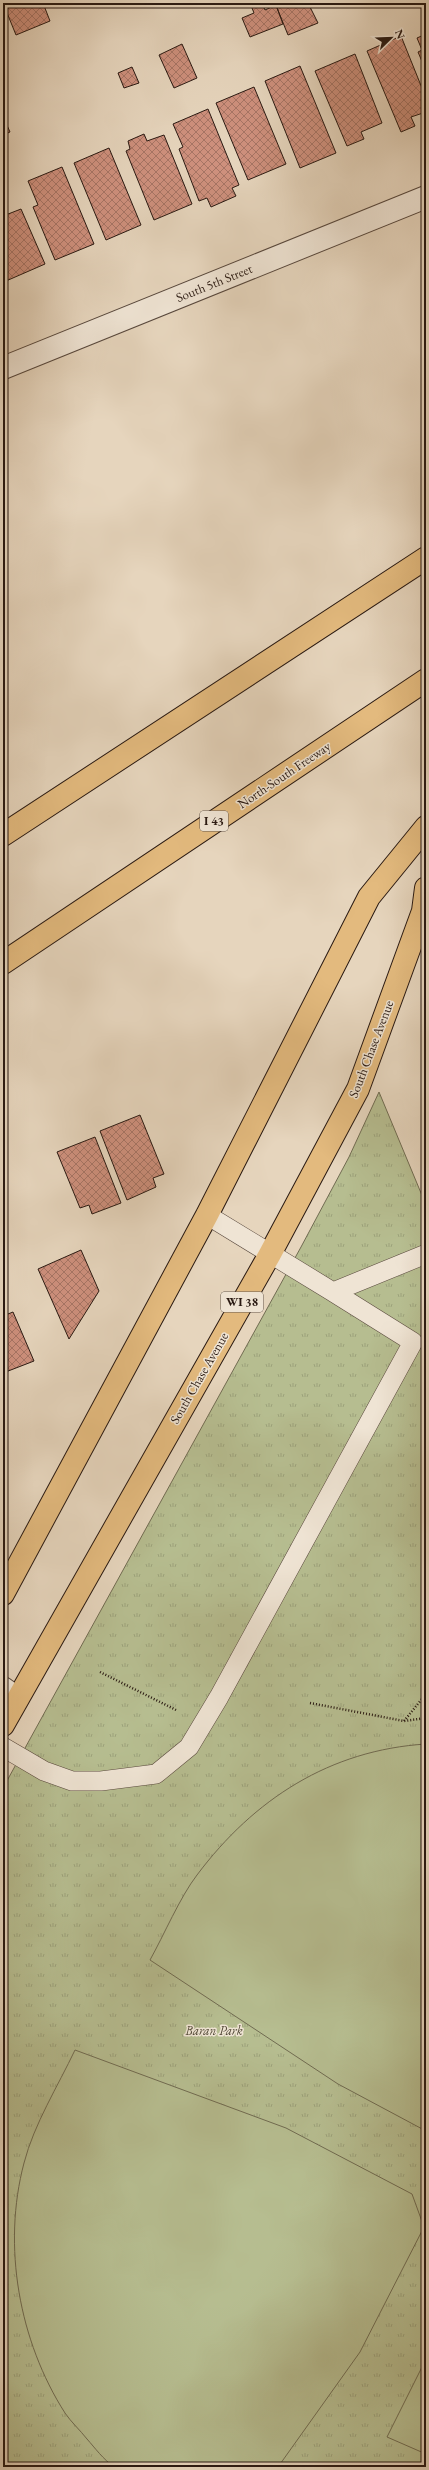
<svg xmlns="http://www.w3.org/2000/svg" width="429" height="2470" font-family="'EB Garamond',serif">
<defs>
<pattern id="park-tufts" width="24" height="20" patternUnits="userSpaceOnUse"><rect width="24" height="20" fill="#b6bd90"/><path d="M3 7l-1-3M5 7V3M7 7l1-3M15 17l-1-3M17 17v-4M19 17l1-3" fill="none" stroke="#9ca27b"/></pattern>
<pattern id="building-cross-hatch" width="8" height="8" patternUnits="userSpaceOnUse"><rect width="8" height="8" fill="#ce907d"/><path d="M0 0l8 8M0 8l8-8" fill="none" stroke="#a77565"/></pattern>
</defs>
<rect width="100%" height="100%" fill="#e6d5bd"/>
<filter id="stains"><feTurbulence type="fractalNoise" baseFrequency=".005" numOctaves="4"/><feColorMatrix values="0 0 0 0 .2 0 0 0 0 .09 0 0 0 0 .02 0 0 0 .5 -.17"/></filter>
<radialGradient id="worn" r=".72"><stop offset=".6" stop-color="#630" stop-opacity="0"/><stop offset="1" stop-color="#630" stop-opacity=".3"/></radialGradient>
<!-- park -->
<path fill="url(#park-tufts)" stroke="#706b51" d="M379,1092L426,1205V2467H3V1788L301,1247L349,1157Z"/>
<!-- garden -->
<path fill="#b6bd90" stroke="#706b51" d="M426,1744V2131L338,2084L150,1960C164,1935 180,1897 197,1875C254,1799 330,1750 426,1744Z
M75,2050L286,2128L412,2194L424,2227L360,2352L278,2467H114C103,2459 95,2448 87,2439C80,2430 71,2422 65,2413C19,2341 2,2246 24,2163C34,2124 58,2086 75,2050Z
M426,2359V2454L387,2437Z"/>
<!-- building -->
<path fill="url(#building-cross-hatch)" stroke="#291912" d="M3,3H43L50,21L16,35Z
M250,3H262L265,10L276,5L283,24L250,37L242,18L254,13Z
M275,3H319L310,7L318,23L288,35Z
M426,34V71L418,52L422,50L417,38Z
M401,36L426,98V112L411,117L415,126L401,132L367,51Z
M182,44L197,78L174,88L159,55Z
M355,54L382,123L361,132L364,139L347,146L315,71Z
M300,66L336,153L300,168L265,81Z
M132,67L139,83L124,88L118,73Z
M254,87L286,164L248,180L216,103Z
M208,109L239,185L232,188L236,196L211,207L207,198L199,201L179,149L183,147L173,124Z
M6,123L10,132L3,135V125Z
M144,134L147,141L164,135L192,204L154,220L126,151L130,149L128,141Z
M109,148L141,225L106,240L74,163Z
M62,167L94,244L55,260L33,207L38,205L28,181Z
M21,209L45,264L6,281L3,274V216Z
M140,1115L164,1174L153,1178L156,1187L127,1200L100,1131Z
M95,1137L121,1203L92,1214L89,1205L80,1208L57,1152Z
M81,1250L99,1291L69,1339L38,1269Z
M13,1312L34,1361L3,1373V1316Z"/>
<g fill="none" stroke-linecap="round" stroke-linejoin="round">
<defs>
<path id="lane" d="M207,1215L333,1292L426,1254
M3,1747L44,1771L72,1781H101L156,1774L189,1747L219,1697L413,1342L333,1292"/>
<path id="street" d="M3,368L426,197
M3,1688L17,1698"/>
<path id="primary" d="M3,1594L207,1215L369,897L426,827
M3,1725L270,1254L358,1089L423,911L426,888"/>
<path id="highway" d="M3,835L426,558
M3,963L426,680"/>
</defs>
<!-- lane casing -->
<use href="#lane" stroke="#58483d" stroke-width="20"/>
<!-- street casing -->
<use href="#street" stroke="#58483d" stroke-width="24"/>
<!-- primary casing -->
<use href="#primary" stroke="#291912" stroke-width="24"/>
<!-- highway casing -->
<use href="#highway" stroke="#291912" stroke-width="24"/>
<!-- path -->
<path stroke="#291912" stroke-width="2.5" stroke-dasharray="1 2" stroke-linecap="butt" d="M100,1672L176,1710
M310,1703L404,1721L426,1718
M404,1721L426,1694"/>
<!-- lane -->
<use href="#lane" stroke="#efe4d4" stroke-width="19"/>
<!-- street -->
<use href="#street" stroke="#efe4d4" stroke-width="22"/>
<!-- primary -->
<use href="#primary" stroke="#e3ba7e" stroke-width="22"/>
<!-- highway -->
<use href="#highway" stroke="#e3ba7e" stroke-width="22"/>
</g>
<g text-anchor="middle" dominant-baseline="central" stroke-width="3" stroke-linejoin="round" paint-order="stroke">
<!-- shield labels -->
<g fill="#efe4d4" stroke="#64564c" stroke-width="1">
<rect x="200" y="811" width="28" height="20" rx="3"/>
<rect x="221" y="1292" width="42" height="20" rx="3"/>
</g>
<g font-size="12" font-weight="bold" fill="#291912">
<text x="214" y="821">I 43</text>
<text x="242" y="1302">WI 38</text>
</g>
<!-- street labels -->
<g font-size="13" fill="#291912" stroke="#efe4d4">
<text transform="translate(214 283) rotate(-22)">South 5th Street</text>
<text transform="translate(284 775) rotate(-34)">North-South Freeway</text>
<text transform="translate(371 1049) rotate(-69)">South Chase Avenue</text>
<text transform="translate(199 1378) rotate(-60)">South Chase Avenue</text>
</g>
<!-- park labels -->
<g font-size="13" font-style="italic" fill="#534a38" stroke="#efe4d4">
<text x="214" y="2030">Baran Park</text>
</g>
</g>
<!-- margin -->
<rect width="429" height="2470" fill="none" stroke="#e6d5bd" stroke-width="16"/>
<rect x="4" y="4" width="421" height="2462" fill="none" stroke="#291912" stroke-width="2"/>
<rect x="8" y="8" width="413" height="2454" fill="none" stroke="#291912"/>
<!-- north arrow -->
<g transform="translate(391 38) rotate(67)" stroke="#efe4d4" stroke-width="3" paint-order="stroke">
<path d="M0-3L7 15L0 10L-7 15Z" fill="#291912"/>
<text y="-6" font-size="11" font-weight="bold" text-anchor="middle" fill="#291912">N</text>
</g>
<rect width="100%" height="100%" filter="url(#stains)"/>
<rect width="100%" height="100%" fill="url(#worn)"/>
</svg>
